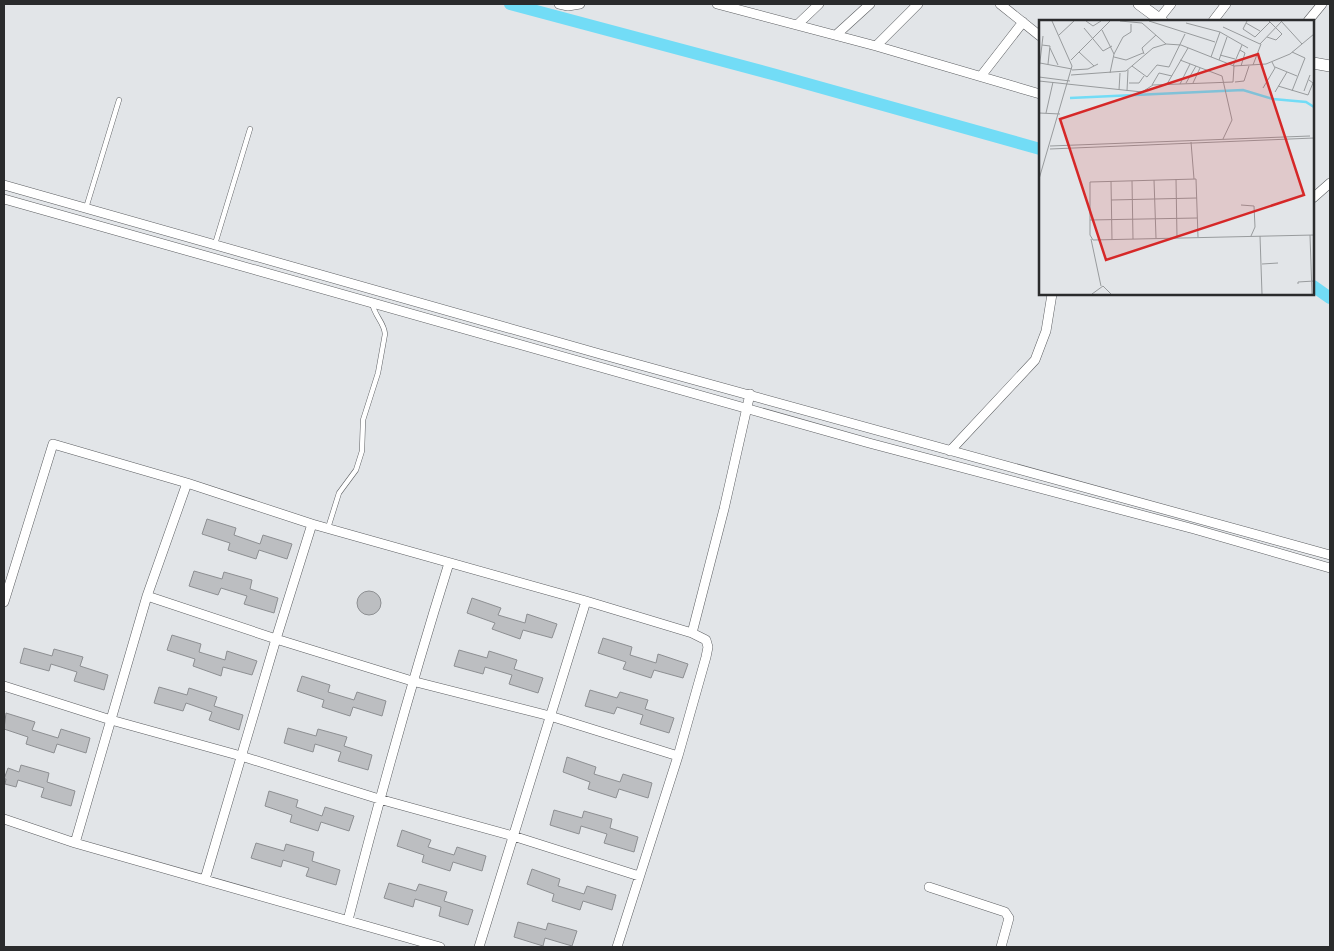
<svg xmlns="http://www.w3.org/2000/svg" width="1334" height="951" font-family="Cabin,sans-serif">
<rect width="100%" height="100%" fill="#e2e5e8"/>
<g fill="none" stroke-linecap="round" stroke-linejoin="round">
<!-- canal -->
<path stroke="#72dcf6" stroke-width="12" d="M510,4L776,75L1040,149
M1313,286L1330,298"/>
</g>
<!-- building -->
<path fill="#bcbec1" stroke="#8d8f92" d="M207,519L236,528L234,535L260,544L263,535L292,544L287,559L259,550L256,559L228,550L230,543L202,534Z
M194,571L222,579L224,572L252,580L250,589L278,598L274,613L244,604L247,596L221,588L218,595L189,586Z
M357 603a12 12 0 1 1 24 0a12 12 0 1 1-24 0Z
M472,598L501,608L498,615L525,623L527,614L557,624L552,638L523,630L520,639L492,629L495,623L467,613Z
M172,635L201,644L199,652L225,660L227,651L257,661L252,675L223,667L221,676L193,666L195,659L167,650Z
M603,638L632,647L630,655L656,663L658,654L688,664L683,678L654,670L651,678L623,669L626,662L598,653Z
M24,648L52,656L54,649L83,657L80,666L108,675L104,690L74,681L77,672L51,664L49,671L20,663Z
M459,650L487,658L489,651L517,660L514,669L543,678L538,693L509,684L512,675L485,667L483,674L454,666Z
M302,676L330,685L328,692L354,700L357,692L386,701L382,716L353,707L350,716L322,707L324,700L297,691Z
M159,687L187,695L189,688L217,697L214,706L243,715L239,730L209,720L212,712L186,703L183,711L154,703Z
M590,690L617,698L620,692L648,700L645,709L674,718L669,733L640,724L643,715L617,707L614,714L585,706Z
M6,713L35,722L32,730L58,738L61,729L90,738L86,753L57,744L54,753L26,744L28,737L4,729Z
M288,728L316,736L318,729L347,737L344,746L372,755L368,770L338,761L341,752L315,744L313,752L284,743Z
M567,757L596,767L594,774L620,782L623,774L652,783L648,798L619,789L616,798L588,789L590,782L563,772Z
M21,765L49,773L47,782L75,791L71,806L41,797L44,788L18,780L16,787L5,784L6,779H4L8,768L19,772Z
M269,791L298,800L296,807L322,816L325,807L354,816L349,831L321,822L318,831L290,822L292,815L265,806Z
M554,810L582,818L584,811L612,819L610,828L638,837L634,852L604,843L607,834L581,826L579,834L550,825Z
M402,830L431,840L428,847L454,855L457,847L486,856L482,871L453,862L450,871L422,862L424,855L397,846Z
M256,843L284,851L286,844L314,852L312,861L340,870L336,885L306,876L309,868L283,860L281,867L251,858Z
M532,869L560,879L558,886L584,894L587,886L616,895L612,910L583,901L580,910L552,901L554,894L527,884Z
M389,883L416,891L419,884L447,892L444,901L473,910L468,925L439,916L441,907L415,899L413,907L384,898Z
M518,922L546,930L548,923L577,931L572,946L545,938L543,946L514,937Z"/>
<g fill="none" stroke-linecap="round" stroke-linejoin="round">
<defs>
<path id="service" d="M86,208L119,100
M215,244L250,129
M328,528L339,493L356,470L362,451L363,420L378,373L385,334C384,322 375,317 372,303"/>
<path id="minor" d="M559,4L568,6L580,4
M717,4L876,46L1040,94
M1000,4L1040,36
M1159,19L1171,4
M1213,21L1226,4
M1308,21L1322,4
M797,25L819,4
M836,35L870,4
M876,46L918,4
M981,76L1023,22
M4,185L600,354L1330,555
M1313,198L1330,183
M4,199L869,443L1194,529L1330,568
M950,451L1035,360L1046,331L1052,294
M147,596L276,639L412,681L550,716L678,756
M4,602L53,444L187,483L312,524L586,601L692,633L706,640L708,647L706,657L678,756L617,947
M692,633L724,509L750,394
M4,686L111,720L241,756L379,799L513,836L639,876
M4,819L75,843L440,947
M75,843L147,596L187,483
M205,879L276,639L312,524
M929,887L1005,912L1009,918L1001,947
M348,920C379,800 412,681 449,563
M479,947L586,601"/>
<path id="tertiary" d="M1139,4L1162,21
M1313,63L1330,66"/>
</defs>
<!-- service casing -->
<use href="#service" stroke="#5c5e61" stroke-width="5.5"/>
<!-- minor casing -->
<use href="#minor" stroke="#5c5e61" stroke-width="10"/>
<!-- tertiary casing -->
<use href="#tertiary" stroke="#5c5e61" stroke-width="12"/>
<!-- service -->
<use href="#service" stroke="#fff" stroke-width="4.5"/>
<!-- minor -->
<use href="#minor" stroke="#fff" stroke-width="9"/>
<!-- tertiary -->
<use href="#tertiary" stroke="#fff" stroke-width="11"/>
</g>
<!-- overview -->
<g transform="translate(1039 20)">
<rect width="275" height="275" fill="#e2e5e8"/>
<path fill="none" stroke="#72dcf6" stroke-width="2.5" d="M31,78L204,70L234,79L267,82L275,87"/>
<path fill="none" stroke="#989b9d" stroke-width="1" d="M47,1L54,6L62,1M81,1L103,3L127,24M110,1L176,22M208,1L204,9L216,17L231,2M242,1L263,24M147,3L181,12L209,28M207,3L221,11M184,7L221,24L243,1M45,8L64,31L73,26M63,10L75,34M20,15L35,1M228,17L237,20L243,14L230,1M3,25L11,26L9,44M11,28L19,45M201,30L206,33L202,46M40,32L55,46M105,34L103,28L117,15M181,35L196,39M75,37L87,40L104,33M172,37L181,12M32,40L71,1M141,40L183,56L193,100L184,119M180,40L188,17M1,43L33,49M214,45L222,24M93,46L108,57L118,45L130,47L146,14M194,46L203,25M236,47L258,56M0,50L4,16M33,50L49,49L59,44M71,53L75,34L84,17L92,12V4M32,55L87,51L114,28L127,24L142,25L195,46L227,44L251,34L275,14M0,57L31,61M0,61L103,72L114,65L194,62L195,46M196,62L205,61L210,46M90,63H100L105,56M147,63L157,46M154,63L161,48M128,64L149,28M141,64L151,44M113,65L120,53L133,56M239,66L269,75L274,63L270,60M224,68L236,48L233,42M80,70L81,53M88,71L89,50M253,71L266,38L253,32M265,71L271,55M236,72L248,52M0,93L21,94M7,93L14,62M152,122L155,159M11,126L271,116M11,129L275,118M0,159L33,46L13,1M137,159L138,218M115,160L117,218M72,161L73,220M93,161L94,219M72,180L158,178M202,185L215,186L216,207L212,216M51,200L158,198M271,215L273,274M221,216L223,274M159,217L157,159L51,162V215L54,220L275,215M52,219L62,266M223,244L239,243M259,264V262L275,261M53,274L64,266L72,274"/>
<path fill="#d62828" fill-opacity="0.15" stroke="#d62828" stroke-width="2.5" d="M219,34L265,175L67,240L21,99Z"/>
<rect width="275" height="275" fill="none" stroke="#2a2b2c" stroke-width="2.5"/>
</g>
<!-- border -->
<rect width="1334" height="951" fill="none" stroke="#2a2b2c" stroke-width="10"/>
</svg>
